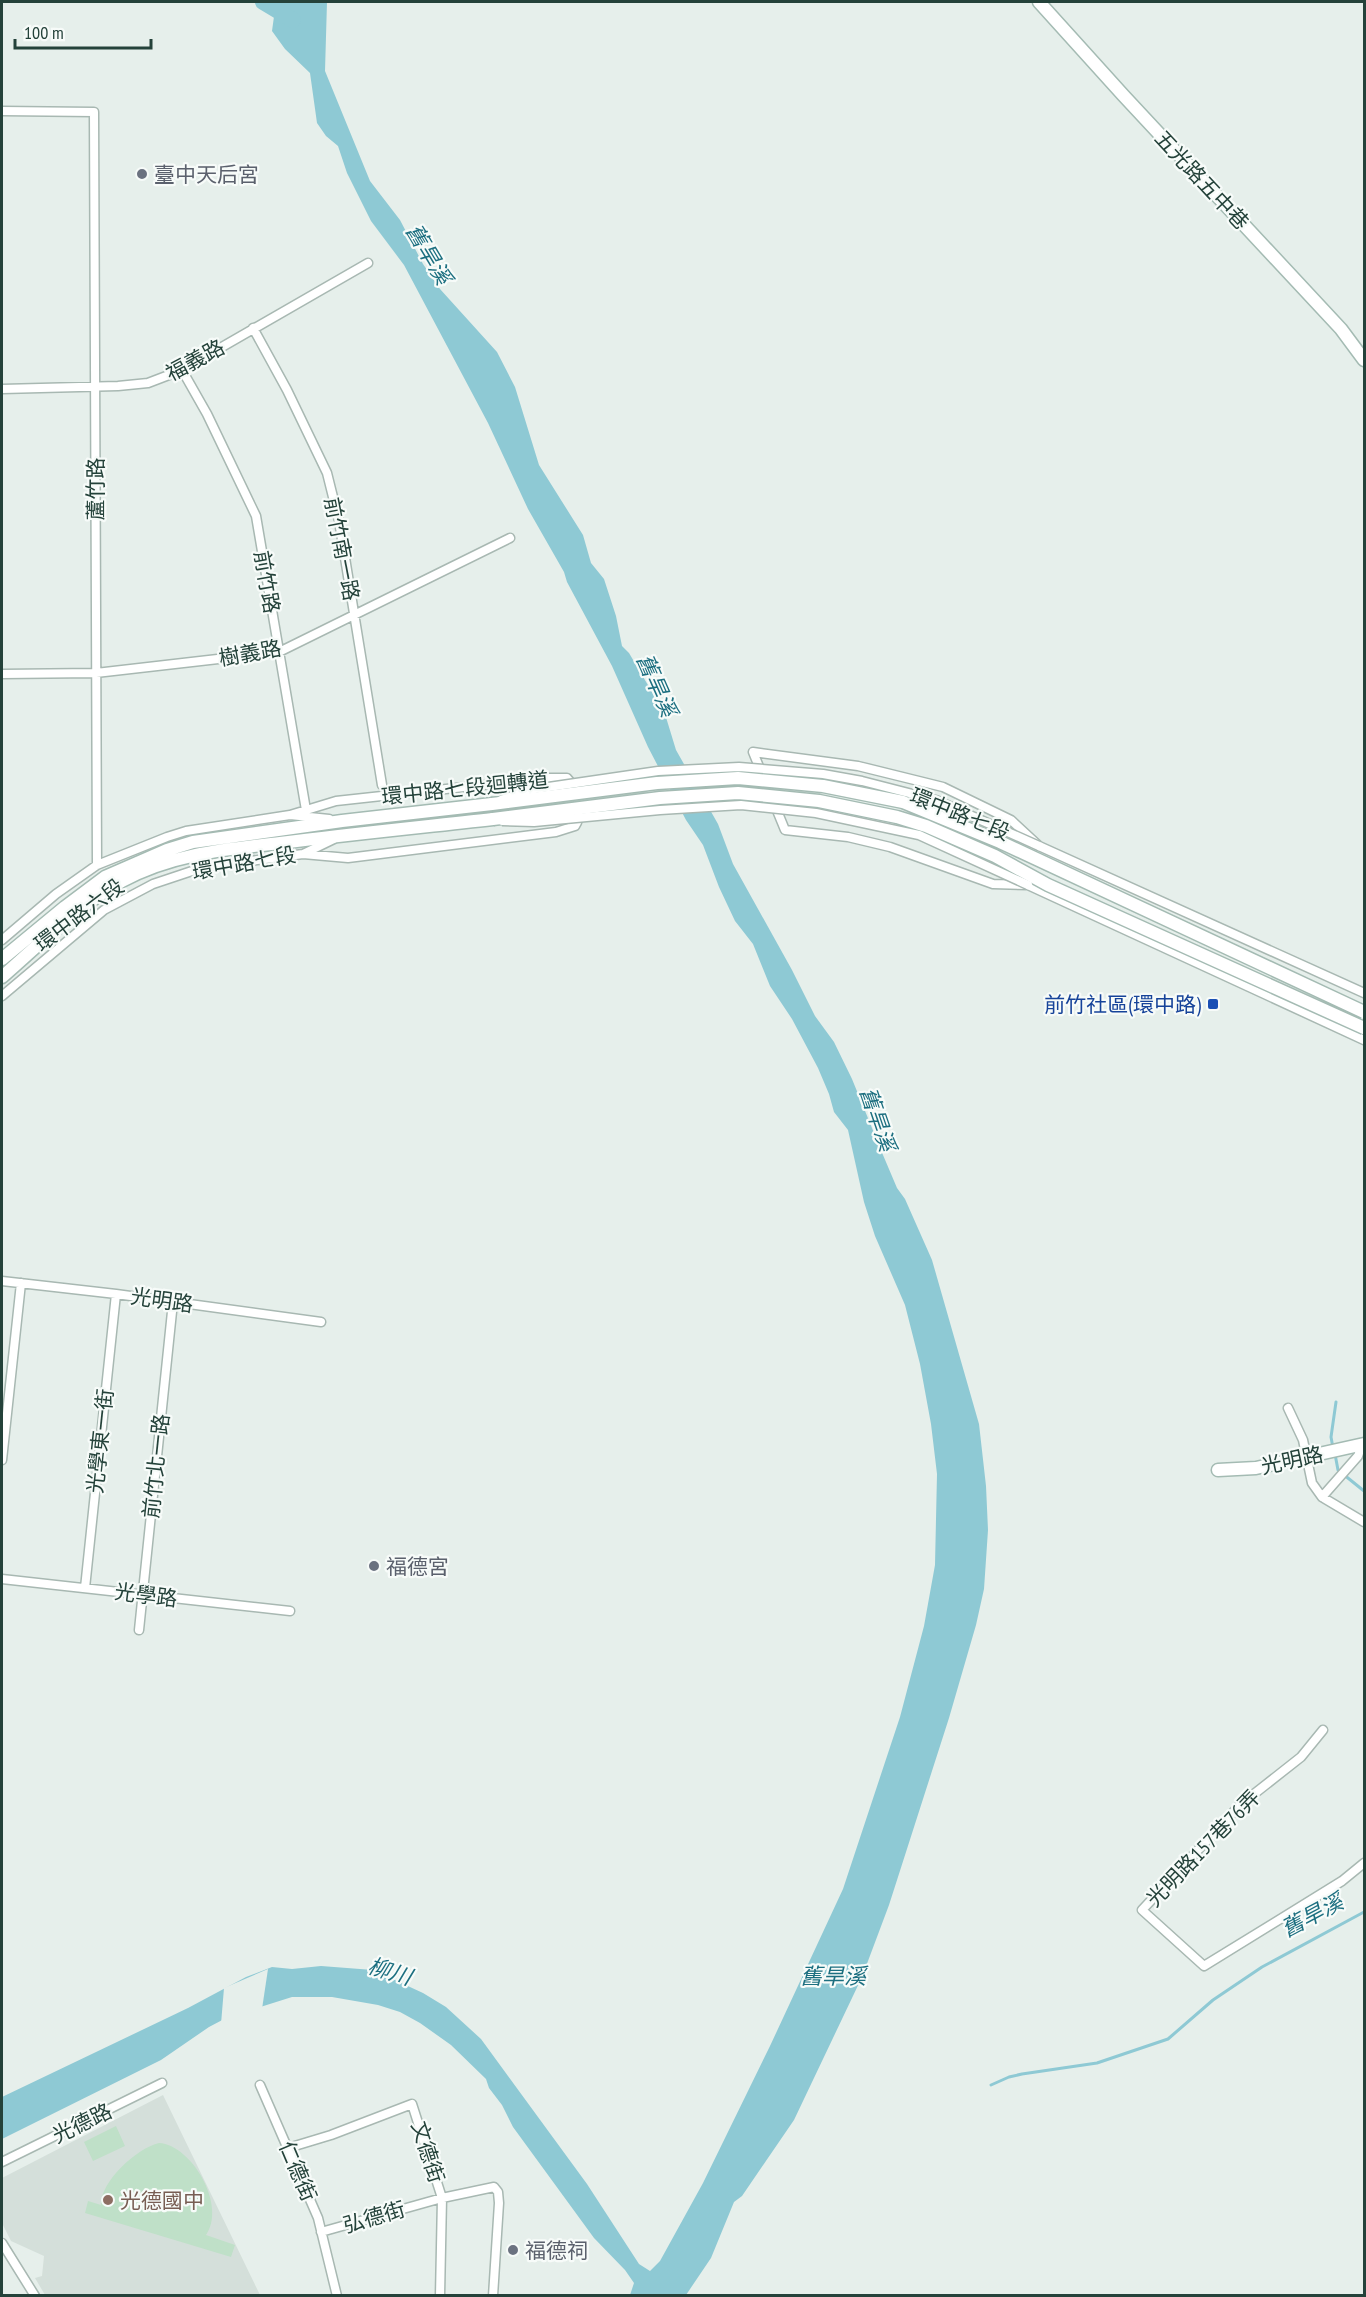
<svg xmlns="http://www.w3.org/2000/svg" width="1366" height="2297" font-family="'PT Sans Narrow','Noto Sans TC',sans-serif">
<rect width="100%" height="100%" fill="#e6efeb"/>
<!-- built -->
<path fill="#d4dfda" d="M163,2095L260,2295H45L35,2278L42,2276L44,2256L11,2241L2,2223V2178Z"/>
<!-- green -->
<path fill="#bfe0c8" d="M116,2126L125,2146L93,2161L84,2142Z
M159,2143C192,2145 227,2206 206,2235L235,2245L231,2257L85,2213L88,2201L101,2205C100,2182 137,2148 159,2143Z"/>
<!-- water -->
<path fill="#8ec9d4" d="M276,2H327L325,71L370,181L400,220L423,264L440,289L497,352L515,387L539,465L583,535L591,563L604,579L616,616L622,646L629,653L665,714L676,750L718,824L733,864L792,970L815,1016L834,1042L852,1079L883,1155L897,1188L905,1199L932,1260L979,1424L986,1486L988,1530L984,1589L976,1625L949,1718L889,1905L862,1977L794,2120L742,2196L734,2202L711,2258L686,2295H630L634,2283L625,2270L594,2238L513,2127L502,2105L489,2088L486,2079L451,2045L420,2023L400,2012L378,2005L332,1997H292L228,2017L209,2027L161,2060L2,2139V2097L188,2008L246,1977L272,1967L292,1969L321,1966L373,1970L423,1993L446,2007L481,2039L587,2184L639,2264L650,2271L660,2261L703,2183L770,2046L843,1889L900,1717L924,1626L935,1565L937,1474L931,1424L920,1364L905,1305L875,1236L864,1202L848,1130L834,1112L829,1094L818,1068L792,1019L770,986L753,944L735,921L719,887L703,845L686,820L648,747L612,666L567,582L564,572L528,509L488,423L404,265L371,221L347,173L338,146L326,136L317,123L310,73L285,49L272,31Z"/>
<!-- pier -->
<path fill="#e6efeb" d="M268,1969L262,2009L221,2024L224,1988Z"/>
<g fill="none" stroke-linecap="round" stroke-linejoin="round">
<!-- stream -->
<path stroke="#8ec9d4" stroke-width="3" d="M1333,1448L1331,1437L1336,1402
M1335,1454L1338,1470L1364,1491
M991,2085L1009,2077L1022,2074L1097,2063L1168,2039L1213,2000L1262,1967L1364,1912"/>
<!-- river -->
<path stroke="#8ec9d4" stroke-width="16" d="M263,2L293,20"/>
<defs>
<path id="street" d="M2,111L94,112L97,865
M253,328L287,390L327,473L339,521L382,785
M182,370L207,414L256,516L306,810
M2,389L118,386L148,383L182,370L368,263
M2,674L96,673L279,652L510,538
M290,815L336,801L547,778H567C578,789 584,812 575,826L556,832L348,858L303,854
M2,940L56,894L97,865L167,837L186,831L290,815L329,819
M1364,993L1039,846L1011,820L943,787L858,766L753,752L785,830L848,837L890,847L993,884L1028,885L1364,1040
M2,996L104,910L153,884L204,867L303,854L334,839
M2,1281L116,1294L321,1322
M1288,1408L1303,1440L1312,1483L1322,1497L1364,1522
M2,1460L21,1283
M1322,1497L1358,1456L1362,1445
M2,1579L290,1611
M85,1588L116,1294
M139,1630L173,1302
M1323,1730L1301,1757L1240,1805L1142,1910L1204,1966L1342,1881L1364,1863
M260,2085L318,2218L337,2296
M288,2148L331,2135L412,2104L442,2198L440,2296
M2,2162L162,2083
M321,2232L442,2198L494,2187L498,2192L499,2203L493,2296
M2,2243L35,2296"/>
<path id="secondary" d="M1039,2L1123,95L1341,329L1364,360
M2,959L65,907L105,877L167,850L193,842L342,821L492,804
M2,977C40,944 77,906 122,881C171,854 227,849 280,843C351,834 422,827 493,819
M1218,1470L1256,1468L1364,1444"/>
</defs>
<!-- street casing -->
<use href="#street" stroke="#a8b8b2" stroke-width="11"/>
<!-- secondary casing -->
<use href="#secondary" stroke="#a4bbb3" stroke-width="15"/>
<!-- street -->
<use href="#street" stroke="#fff" stroke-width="8"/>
<!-- secondary -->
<use href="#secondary" stroke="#fff" stroke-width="12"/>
<defs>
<path id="street-bridge" d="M501,800L528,790L658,771L739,767L823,774L862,781L936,800L1039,846
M502,821L534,822L660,810L741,805L816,813L919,835L1028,885"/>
<path id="secondary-bridge" d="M492,804L657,783L738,778L823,786L903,802L1000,842L1364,1012
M493,819L660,798L738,793L819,801L897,817L926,826L995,856L1048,885L1364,1028"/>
</defs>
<!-- street-bridge casing -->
<use href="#street-bridge" stroke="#a8b8b2" stroke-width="11" stroke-linecap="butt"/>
<!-- secondary-bridge casing -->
<use href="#secondary-bridge" stroke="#a4bbb3" stroke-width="15" stroke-linecap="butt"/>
<!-- street-bridge -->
<use href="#street-bridge" stroke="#fff" stroke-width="8"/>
<!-- secondary-bridge -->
<use href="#secondary-bridge" stroke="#fff" stroke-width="12"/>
</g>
<!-- markers -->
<g fill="#6b7280" stroke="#f7fbf9" stroke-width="2">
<circle cx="142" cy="174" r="6"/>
<circle cx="374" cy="1566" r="6"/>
<circle cx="513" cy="2250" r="6"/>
</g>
<rect fill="#1a4fb4" stroke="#f7fbf9" stroke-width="2" x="1207" y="998" width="12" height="12" rx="3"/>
<circle fill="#8d6e63" stroke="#f7fbf9" stroke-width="2" cx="108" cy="2200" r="6"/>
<g text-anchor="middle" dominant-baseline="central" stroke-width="4.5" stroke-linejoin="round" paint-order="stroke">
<!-- worship labels -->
<g font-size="21" fill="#5b616d" stroke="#f7fbf9" text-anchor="start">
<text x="154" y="174">臺中天后宮</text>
<text x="386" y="1566">福德宮</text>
<text x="525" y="2250">福德祠</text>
</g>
<!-- street labels -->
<g font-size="21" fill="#24423a" stroke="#f7fbf9">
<text transform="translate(1202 180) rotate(47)">五光路五中巷</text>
<text transform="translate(195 360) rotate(-28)">福義路</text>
<text transform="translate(95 489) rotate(-90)">蘆竹路</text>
<text transform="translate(342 549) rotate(79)">前竹南一路</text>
<text transform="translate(267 582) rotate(80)">前竹路</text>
<text transform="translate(250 653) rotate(-10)">樹義路</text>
<text transform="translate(465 788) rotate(-6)">環中路七段迴轉道</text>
<text transform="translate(960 814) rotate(22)">環中路七段</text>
<text transform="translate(244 863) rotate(-10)">環中路七段</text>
<text transform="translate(79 915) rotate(-37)">環中路六段</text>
<text transform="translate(162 1300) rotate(8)">光明路</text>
<text transform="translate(100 1441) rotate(-84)">光學東一街</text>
<text transform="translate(1292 1460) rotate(-12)">光明路</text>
<text transform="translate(156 1466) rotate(-84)">前竹北一路</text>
<text transform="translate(146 1595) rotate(7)">光學路</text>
<text transform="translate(1203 1848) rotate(-46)">光明路157巷76弄</text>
<text transform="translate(82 2123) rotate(-26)">光德路</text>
<text transform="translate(428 2152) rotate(72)">文德街</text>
<text transform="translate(298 2171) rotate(67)">仁德街</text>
<text transform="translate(374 2217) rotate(-16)">弘德街</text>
</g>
<!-- transit labels -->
<g font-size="21" fill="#164399" stroke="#f7fbf9" text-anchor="end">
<text x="1201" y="1004">前竹社區(環中路)</text>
</g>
<!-- education labels -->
<g font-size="21" fill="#785e54" stroke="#f7fbf9" text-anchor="start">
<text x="120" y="2200">光德國中</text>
</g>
<!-- water labels -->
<g font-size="22" font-style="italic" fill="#1c6f80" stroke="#f7fbf9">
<text transform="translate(429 254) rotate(59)">舊旱溪</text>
<text transform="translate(657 685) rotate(66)">舊旱溪</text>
<text transform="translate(878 1119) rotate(71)">舊旱溪</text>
<text transform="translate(1312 1915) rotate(-28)">舊旱溪</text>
<text transform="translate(390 1971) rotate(17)">柳川</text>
<text x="833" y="1976">舊旱溪</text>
</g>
</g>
<!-- border -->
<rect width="1366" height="2297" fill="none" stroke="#24423a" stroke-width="6"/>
<!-- scale -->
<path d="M15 39v9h136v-9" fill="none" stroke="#24423a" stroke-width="3"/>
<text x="24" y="39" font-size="18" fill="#24423a" stroke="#f7fbf9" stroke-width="4.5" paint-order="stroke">100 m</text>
</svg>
